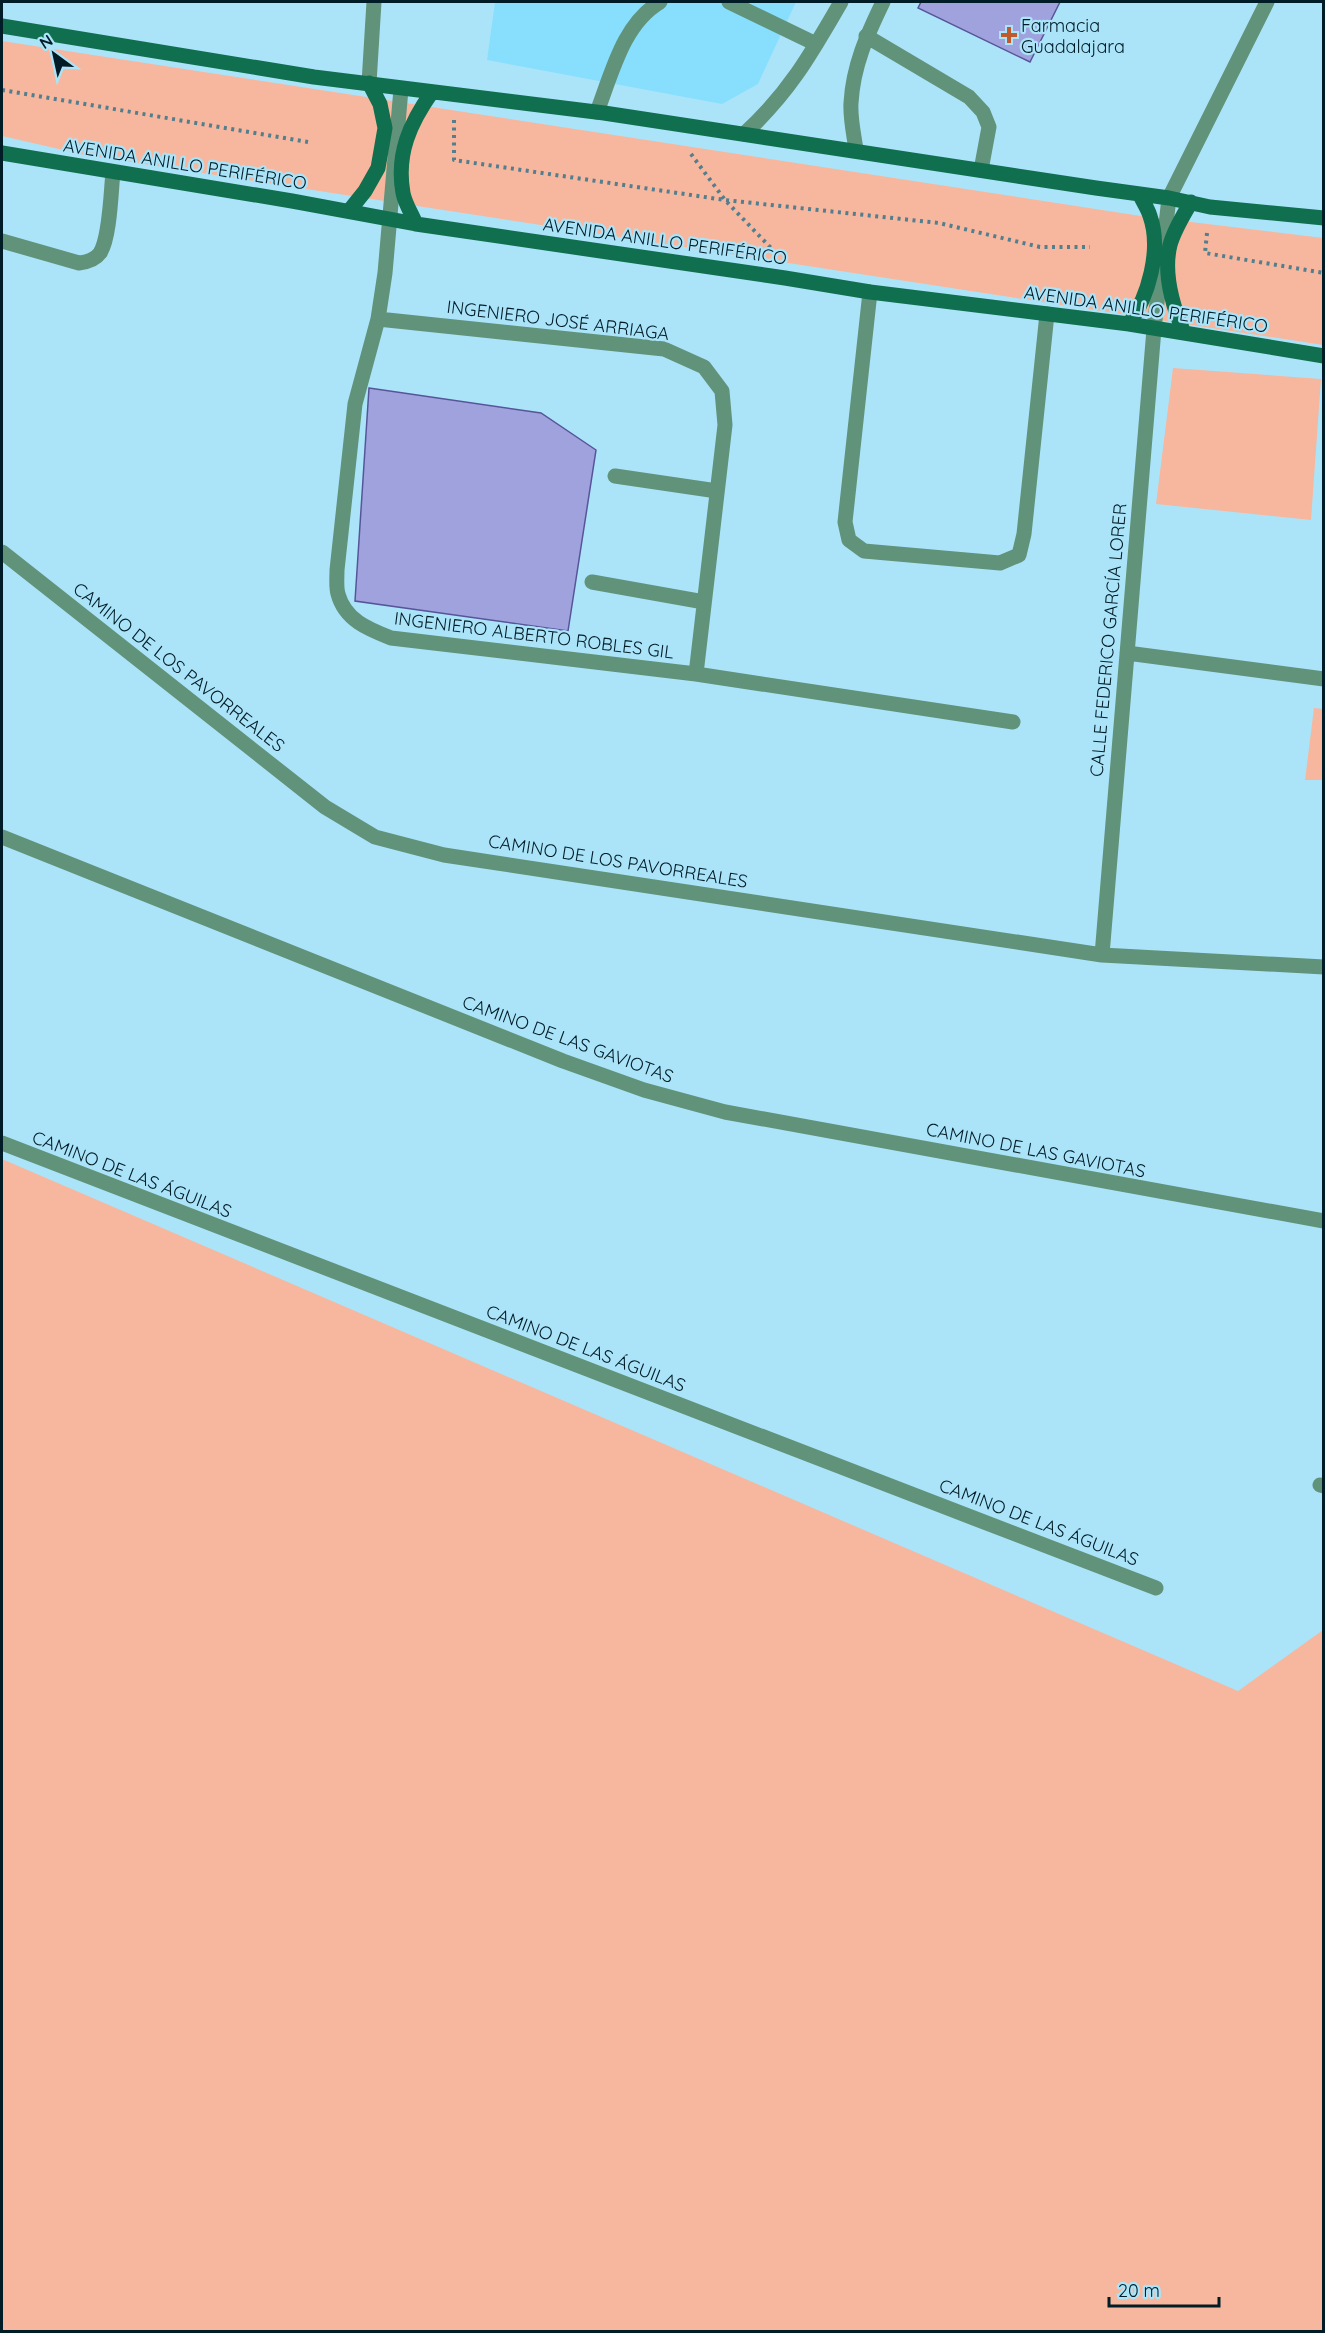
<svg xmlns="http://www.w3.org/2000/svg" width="1325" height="2333" font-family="Quicksand,sans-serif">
<rect width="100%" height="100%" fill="#abe4f9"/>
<!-- built -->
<path fill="#88dffd" d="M495,2H796L758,84L722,104L487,60Z"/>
<!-- green -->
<path fill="#f7b79e" d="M2,41L1141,216L1323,238V345L85,155L2,136Z
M1173,368L1321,379L1311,520L1156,504Z
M1314,708L1323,709V780H1305Z
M2,1159L1238,1691L1323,1630V2331H2Z"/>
<!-- building -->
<path fill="#a0a2de" stroke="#575599" stroke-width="1.5" d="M921,2H1060L1030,62L918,8Z
M369,388L541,413L596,450L568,631L355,601Z"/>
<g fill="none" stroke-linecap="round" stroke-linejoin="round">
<!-- path -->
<path stroke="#537e8d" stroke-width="4" stroke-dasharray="3 4.5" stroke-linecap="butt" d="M2,90L308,142
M454,120V160L725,200L939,223L1040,247H1090
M691,154L725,200L771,248
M1207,233L1205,253L1324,273"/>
<!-- lane -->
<path stroke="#60937a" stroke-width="15" d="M729,2L816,44
M866,36L969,97L983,112L989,127L981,170
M401,89L385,273L378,319L355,404L337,570C337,578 336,587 338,594C345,620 368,629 391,638L696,674L1013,722
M597,112C612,73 623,24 660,2
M2,241L79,263C88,262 95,260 100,253C110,238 111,191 113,172
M870,292L845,522L849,540L864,551L1000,563L1019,555L1024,534L1047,314
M378,319L664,349L704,367L722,391L725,425L696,674
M615,476L717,491
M592,582L704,602"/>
<!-- street -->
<path stroke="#60937a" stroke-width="15" d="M369,83L374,2
M744,134C789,93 811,54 841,2
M856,150C854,135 850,118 851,103C853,66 867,35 883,2
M2,552L325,807L375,837L444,855L1102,955L1324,967
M1127,653L1324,679
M2,837L563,1061L644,1090L725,1112L1324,1221
M1102,955L1154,329L1169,198L1267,2
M2,1143C385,1294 771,1440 1156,1588
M1320,1485L1324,1486"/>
<!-- secondary -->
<path stroke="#106f4e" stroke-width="15" d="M2,26L314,77L604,113L1096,188L1169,198L1210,207L1324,218
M2,153L292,201L416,224L785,278L870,292L1129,324L1324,356
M349,211L365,191L378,168L385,128L380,104L369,83
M416,224C412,214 405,204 403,193C396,154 410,123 432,92
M1129,324C1148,297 1162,250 1150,216C1148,209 1143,202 1140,195
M1184,333C1173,307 1163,273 1170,245C1174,230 1183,216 1191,202"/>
</g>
<!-- markers -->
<path fill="#c05a2c" stroke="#abe4f9" stroke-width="2" d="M1006 26h6v6h6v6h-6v6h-6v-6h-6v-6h6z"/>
<g text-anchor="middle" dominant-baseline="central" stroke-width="4.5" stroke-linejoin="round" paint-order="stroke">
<!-- poi labels -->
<g font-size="18" fill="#001c26" stroke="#abe4f9" text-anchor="start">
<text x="1021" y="25">Farmacia<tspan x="1021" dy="21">Guadalajara</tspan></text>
</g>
<!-- street labels -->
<g font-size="18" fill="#001c26" stroke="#abe4f9">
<text transform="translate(185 164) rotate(9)">AVENIDA ANILLO PERIFÉRICO</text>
<text transform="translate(665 241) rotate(8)">AVENIDA ANILLO PERIFÉRICO</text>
<text transform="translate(1146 309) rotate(8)">AVENIDA ANILLO PERIFÉRICO</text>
<text transform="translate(558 320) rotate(7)">INGENIERO JOSÉ ARRIAGA</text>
<text transform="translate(534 635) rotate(7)">INGENIERO ALBERTO ROBLES GIL</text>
<text transform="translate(1108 640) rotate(-85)">CALLE FEDERICO GARCÍA LORER</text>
<text transform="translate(179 667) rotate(38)">CAMINO DE LOS PAVORREALES</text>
<text transform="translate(618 861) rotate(9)">CAMINO DE LOS PAVORREALES</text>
<text transform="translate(568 1039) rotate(20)">CAMINO DE LAS GAVIOTAS</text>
<text transform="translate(1036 1150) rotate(11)">CAMINO DE LAS GAVIOTAS</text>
<text transform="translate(132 1174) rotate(21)">CAMINO DE LAS ÁGUILAS</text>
<text transform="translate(586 1348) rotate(21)">CAMINO DE LAS ÁGUILAS</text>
<text transform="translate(1039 1522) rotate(21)">CAMINO DE LAS ÁGUILAS</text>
</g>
</g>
<!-- border -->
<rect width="1325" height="2333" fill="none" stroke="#001c26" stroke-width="6"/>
<!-- north arrow -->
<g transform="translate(54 54) rotate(327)" stroke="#abe4f9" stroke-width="4.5" paint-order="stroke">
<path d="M0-4.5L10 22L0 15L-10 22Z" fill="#001c26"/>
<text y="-9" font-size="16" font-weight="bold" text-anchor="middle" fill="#001c26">N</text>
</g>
<!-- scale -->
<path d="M1109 2297v9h110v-9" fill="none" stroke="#001c26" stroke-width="3"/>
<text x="1118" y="2297" font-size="18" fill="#001c26" stroke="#abe4f9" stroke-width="4.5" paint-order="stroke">20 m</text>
</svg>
